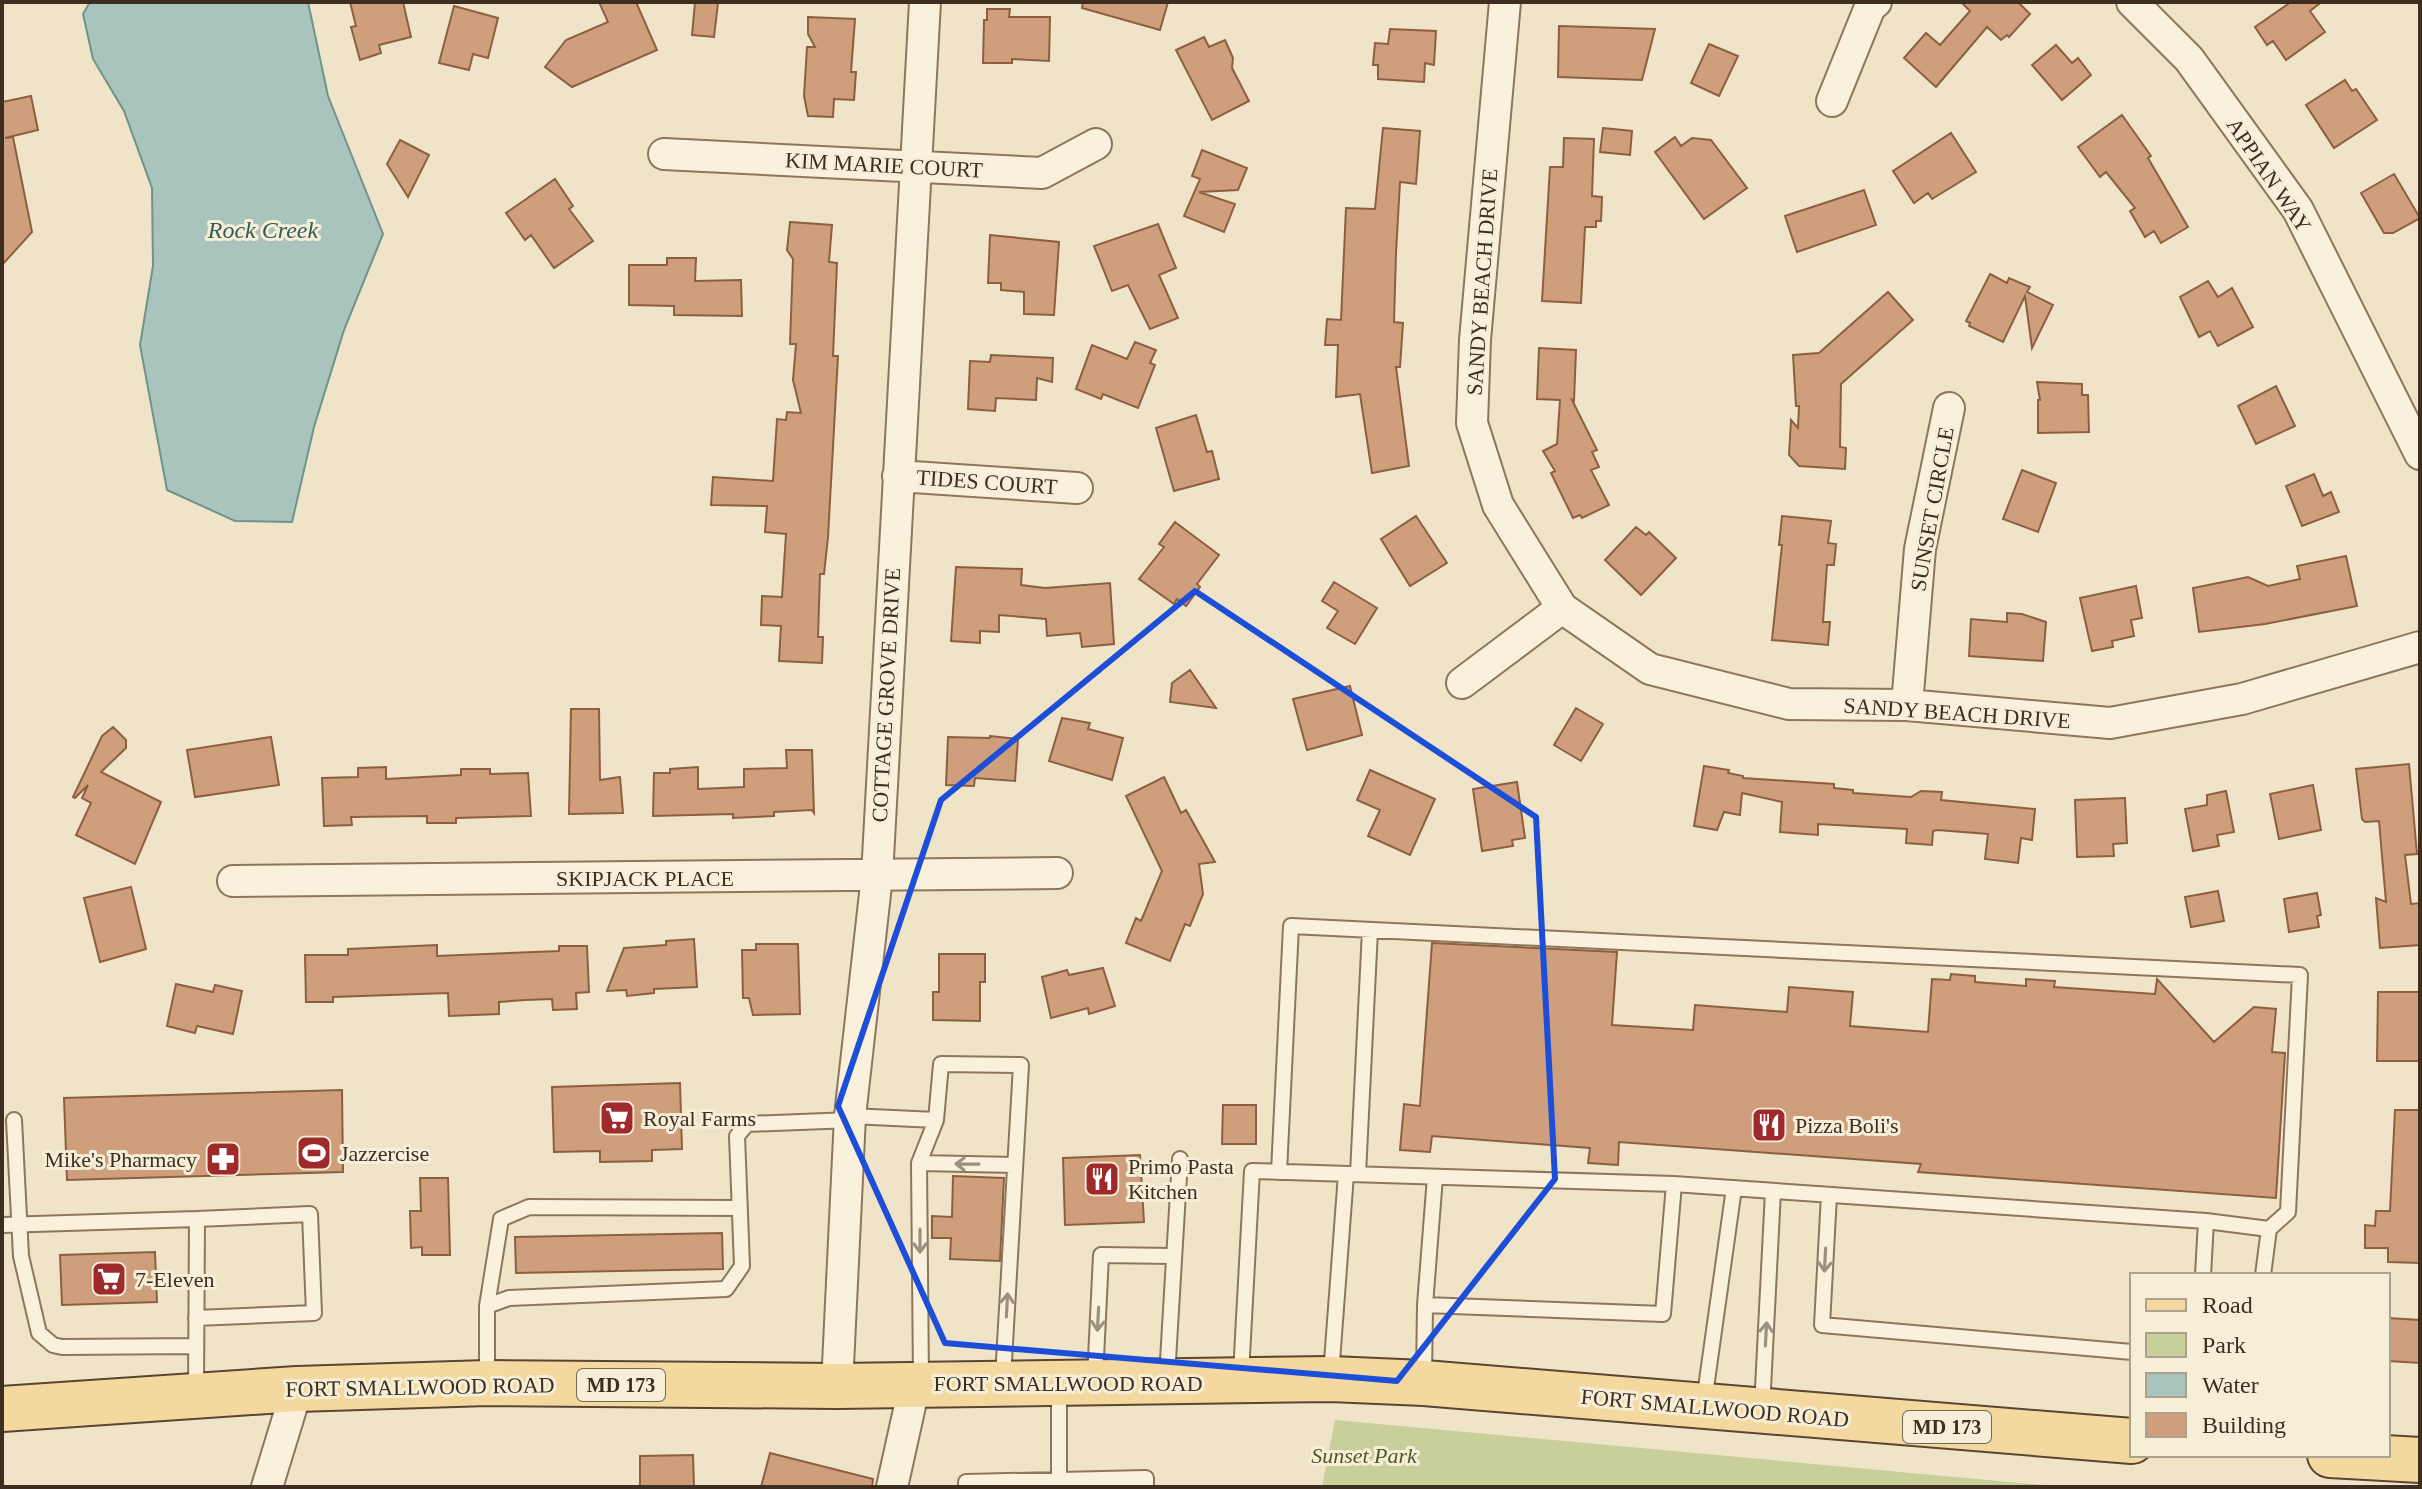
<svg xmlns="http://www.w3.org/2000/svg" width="2422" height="1489" font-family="Georgia,serif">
<rect width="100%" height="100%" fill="#f0e4c8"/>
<!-- green -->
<path fill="#c9cf9b" d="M1335,1420L2065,1487H1322Z"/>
<!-- water -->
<path fill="#a9c4bc" stroke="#6f938a" stroke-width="2" d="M90,2H308L328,96L383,234L344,330L314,427L292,522L235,521L167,490L140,345L153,266L152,188L124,111L93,59L83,14Z"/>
<!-- building -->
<path fill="#cf9f7d" stroke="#8d5f41" stroke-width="2" d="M350,2H403L411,37L379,45L381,53L360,60L351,27L356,26Z
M599,2H636L657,50L572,87L545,67L566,40L608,22Z
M695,2L718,3L714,37L692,35Z
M1083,2H1168L1160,30L1082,8Z
M1961,2H2018L2030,14L2009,37L2007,35L2001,40L1987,27L1936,87L1904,58L1926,33L1940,45L1970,11Z
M2291,2H2318L2319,4L2310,11L2325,32L2286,60L2273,41L2267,45L2255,27Z
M454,6L498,18L488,58L473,54L469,70L439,63Z
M987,9H1010L1009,17H1050L1049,61L1012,59V63H983L984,20H987Z
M808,17L855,19L851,72H856L854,100L834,99L833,117L808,116L804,96L807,47H815L808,34Z
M1559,26L1655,29L1642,80L1558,77Z
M1390,29L1436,31L1434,65L1425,63L1424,82L1378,79V65H1373L1375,43L1388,44Z
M1204,37L1209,47L1225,40L1233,58L1232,68L1249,101L1212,120L1176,50Z
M1709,44L1738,56L1719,96L1691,83Z
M2056,45L2072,63L2078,58L2091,75L2062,100L2032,65Z
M2345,80L2352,91L2356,89L2377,120L2334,148L2306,105Z
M31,96L38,130L5,138L13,137L32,232L2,265V102Z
M2122,115L2151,156L2148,158L2188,227L2161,243L2154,231L2145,237L2130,211L2135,208L2106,172L2100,177L2078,147Z
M1383,128L1420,131L1416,184L1400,182L1396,253L1394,322L1403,323L1400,367H1396L1409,466L1372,473L1360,394L1336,397L1338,345H1325L1327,319L1341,320L1346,208L1375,209Z
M1603,128L1632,131L1630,155L1600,152Z
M1951,133L1976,172L1932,199L1928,193L1914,203L1893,171Z
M1675,137L1681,146L1692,138L1711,140L1747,188L1704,219L1655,152Z
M1564,138L1594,139L1592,196L1602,197L1601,221H1596V227H1585L1581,303L1542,301L1550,167H1563Z
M400,140L429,155L408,197L387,164Z
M1202,150L1247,168L1238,190L1199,192L1235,204L1224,232L1184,216L1200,179L1192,176Z
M2394,174L2420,218L2393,233H2384L2361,193Z
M555,179L573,206L569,209L593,241L554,268L531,235L525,240L506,213Z
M1864,190L1876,225L1797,252L1785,216Z
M790,222L832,225L829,262L837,263L833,356H838L828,537L824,574H820L818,637H823L822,663L779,661L781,626L761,625L762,596L782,597L784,565L786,534L765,532L767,506L711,505L713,477L773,481L777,419L786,420L787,412L801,413L793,380L796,344H790L793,259L787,250Z
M1158,224L1176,268L1159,275L1178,318L1150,329L1128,285L1112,291L1094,246Z
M990,235L1059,242L1054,315L1024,314V292L1001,290V283H988Z
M667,258H696L695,281L741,280L742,316L674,315V306L629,305V265H667Z
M1990,274L2007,283L2009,278L2030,287L2027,292L2053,305L2032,348L2025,296L2003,342L1969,326L1970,323L1966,321Z
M2208,281L2218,297L2232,288L2253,327L2218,346L2210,331L2199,337L2180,297Z
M1888,292L1913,320L1841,384L1840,447L1846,448L1845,469L1799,466L1789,455L1791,420L1798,428L1799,406H1796L1793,355L1819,353Z
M1135,342L1156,350L1150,363L1155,365L1138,408L1103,394L1101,399L1076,389L1092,345L1127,359Z
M1539,348L1576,350L1574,401L1572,400L1597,450L1592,452L1599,467L1591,470L1609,505L1582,518L1580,515L1573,518L1551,473L1555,471L1543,451L1557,444L1560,400L1537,399Z
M991,355L1053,358L1052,382L1037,378L1036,400L996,398L995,411L968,409L970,361L990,362Z
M2037,382L2082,384V395H2088L2089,432L2038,433V400H2040Z
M2276,386L2295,426L2256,444L2238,406Z
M1196,415L1207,452L1212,451L1219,479L1174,491L1156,428Z
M2022,470L2056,483L2038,532L2003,519Z
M2314,474L2323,496L2331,492L2339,512L2302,526L2286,486Z
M1416,516L1447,563L1410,586L1381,539Z
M1782,516L1831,521L1828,543L1836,544L1834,565H1827L1823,622H1830L1828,645L1772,640L1782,545H1779Z
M1175,522L1219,555L1197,584L1200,587L1186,606L1177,599L1174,604L1139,579L1164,547L1159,544Z
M1636,527L1646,535L1649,532L1676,558L1641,595L1605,560Z
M2346,556L2357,606L2265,624L2199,632L2193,588L2248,577L2268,586L2300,579L2297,566Z
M956,567L1022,569L1021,585L1045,588L1110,583L1114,644L1082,647L1080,633L1047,636L1046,619L999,615V632L980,631V643L951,641Z
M1334,582L1377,608L1355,644L1327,628L1338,611L1322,601Z
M2136,586L2142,618L2131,620L2134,636L2112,641L2113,647L2092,651L2080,598Z
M2007,613L2022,614L2046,622L2043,661L1969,656L1971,619L2007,622Z
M1190,670L1216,708L1170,702L1172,683Z
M1350,686L1362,735L1307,750L1293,699Z
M1576,708L1603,724L1581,761L1554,745Z
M571,709H599L600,780L620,777L623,813L569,814Z
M1062,718L1090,723L1088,729L1123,738L1112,780L1049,761Z
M113,727L126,740V748L101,772L161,802L135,864L76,835L91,803L82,798L88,785L75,798L73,797L102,736Z
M990,736L1018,739L1015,781L975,778L974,786L946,785L948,737L990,738Z
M271,737L279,785L195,797L187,750Z
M786,750H812L814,813L812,810L774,812V816L733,818V814L653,816L654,773H670V769L698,767V789L744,787V769L787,768Z
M2409,764L2417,854L2405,855L2411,904L2420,903V945L2380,948L2376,898L2386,902L2379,821L2365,822L2362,819L2356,769Z
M1704,766L1729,770L1728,773L1743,776V778L1834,784V788L1853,790V793L1911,797L1921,791L1942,792L1941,800L2035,809L2032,840L2021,838L2018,863L1985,859L1988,834L1937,830L1933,831L1932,845L1906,843L1907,829L1818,824V835L1780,832L1782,802L1742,793L1740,815L1724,812L1717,830L1694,826Z
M386,767V779L461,775V769H490V774L528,773L531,816L456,818V823H427V816L351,817L352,825L324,826L322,778L358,777V768Z
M1370,770L1435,799L1410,855L1368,836L1380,810L1357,800Z
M1164,777L1181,813L1186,810L1215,862L1199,864L1203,894L1190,926L1185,924L1170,961L1126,943L1136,918L1141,921L1162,871L1126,796Z
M1517,782L1525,838L1512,840L1513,846L1482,851L1473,789Z
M2313,785L2321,830L2279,839L2270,794Z
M2226,791L2234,832L2217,835L2219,846L2193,851L2185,809L2207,805V795Z
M2125,798L2127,843L2113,844L2114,856L2077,857L2075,800Z
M131,887L146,949L100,962L84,898Z
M2218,891L2224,921L2191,927L2185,897Z
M2317,893L2321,915L2317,916L2319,927L2289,932L2284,899Z
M694,939L697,987L654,989V993L627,996L626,990L607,991L624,948L666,945V941Z
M1432,943L1617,952L1612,1025L1693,1030L1695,1005L1787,1012L1789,987L1853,992L1850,1026L1928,1032L1932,979L1950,980L1951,974L1975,976V982L2026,986V979L2055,981L2054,987L2155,994L2157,979L2214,1042L2254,1007L2276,1009L2272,1052L2285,1053L2276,1198L1918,1172L1921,1164L1619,1142L1618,1165L1588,1163L1590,1148L1432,1136L1430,1152L1400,1150L1404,1104L1420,1106Z
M756,944H798L800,1014L753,1015L749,998H743L742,950H756Z
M437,945V956L559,951V946H587L589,992L576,993L577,1009L553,1010L552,999L525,1000L499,1002V1014L449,1016L448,993L333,997V1002H306L305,955H348V949Z
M939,954H985V982H980V1021L933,1020V992H939Z
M1103,968L1115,1006L1089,1014L1088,1008L1051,1018L1042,977L1067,970L1069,975Z
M176,984L213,992L215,985L242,991L233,1034L197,1026L195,1033L167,1026Z
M2378,992H2420V1061H2377Z
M680,1083L682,1149L652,1150V1161L600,1162V1151L554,1152L552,1087Z
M342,1090L343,1172L67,1180L64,1098Z
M1223,1105H1256V1144H1222Z
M2395,1110H2420V1263L2388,1262V1248H2365V1225L2375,1226L2376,1211H2390Z
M1140,1155L1144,1222L1065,1225L1063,1158Z
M953,1176L1004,1178L1000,1261L950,1259L951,1238H932V1216L952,1217Z
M420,1178H448L450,1255H422V1247L411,1248L410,1211H421Z
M722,1233L723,1269L516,1273L515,1237Z
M155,1252L157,1302L62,1305L60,1255Z
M2388,1318L2420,1320V1363L2388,1361Z
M770,1453L873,1479L872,1487H761Z
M693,1455L694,1487H640V1456Z"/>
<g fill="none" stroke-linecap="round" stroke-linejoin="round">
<defs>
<path id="service" d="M850,1116L936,1120L941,1064L1021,1065L1003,1378
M14,1120L21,1256L39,1333L53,1345L62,1347L196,1346
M919,1163L1015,1165
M1279,1172L1291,926L2300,975L2288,1212L2269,1229
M1358,1174L1370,930
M1829,1195L1822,1325L2132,1352
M2,1225L197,1219L196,1391
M2203,1275L2206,1221
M1425,1305L1663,1314L1674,1184
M487,1306L501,1219L529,1207L740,1208
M196,1318L314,1313L310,1214L197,1219
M1241,1374L1252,1171L1674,1184L2206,1221L2269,1229L2263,1275
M1331,1375L1346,1174
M1167,1377L1180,1159
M1424,1378L1425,1305L1435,1177
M1095,1379L1101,1255L1173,1256
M487,1380V1306L509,1298L726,1289L742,1266L737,1136L747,1124L851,1120
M921,1380L919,1163L936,1120
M1059,1387V1487
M1704,1402L1734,1188
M1762,1408L1773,1191
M966,1487V1482L1146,1478V1487"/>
<path id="minor" d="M1505,2L1475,340L1472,423L1498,505L1562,608L1650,669L1789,704L1907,705L2110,723L2242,699L2420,647
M2132,2L2189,59L2298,210L2420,454
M1832,101L1870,7L1876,2
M664,154L1042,173L1096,144
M898,476L1077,488
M1462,683L1562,608
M1907,705L1920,549L1949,408
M233,881L1057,873
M837,1386L850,1116L877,876L925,2
M267,1487L297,1389
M892,1487L915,1383"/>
<path id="primary" d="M2,1409L297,1389L487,1383L837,1386L1331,1379L1424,1383L2132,1441
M2330,1455L2420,1460"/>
</defs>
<!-- service casing -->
<use href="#service" stroke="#8d765c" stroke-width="18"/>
<!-- minor casing -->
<use href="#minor" stroke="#8d765c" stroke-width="34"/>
<!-- primary casing -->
<use href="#primary" stroke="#5b4430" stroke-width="48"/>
<!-- service -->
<use href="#service" stroke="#faf1dc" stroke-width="14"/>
<!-- minor -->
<use href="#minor" stroke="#faf1dc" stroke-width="30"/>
<!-- primary -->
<use href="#primary" stroke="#f3d9a0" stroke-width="44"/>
</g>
<!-- one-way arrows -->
<defs><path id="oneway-shaft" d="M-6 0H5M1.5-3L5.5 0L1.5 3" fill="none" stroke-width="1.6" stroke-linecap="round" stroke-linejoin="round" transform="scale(2)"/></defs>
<g stroke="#9c907e">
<use href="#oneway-shaft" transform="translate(967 1164) rotate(-179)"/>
<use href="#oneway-shaft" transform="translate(920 1241) rotate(90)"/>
<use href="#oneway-shaft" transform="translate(1825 1260) rotate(93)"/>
<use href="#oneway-shaft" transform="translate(1007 1305) rotate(-87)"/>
<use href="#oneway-shaft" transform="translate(1098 1319) rotate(93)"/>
<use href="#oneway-shaft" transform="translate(1766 1334) rotate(-87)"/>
</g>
<!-- marked area -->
<path fill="none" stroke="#1d4ed8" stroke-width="6" stroke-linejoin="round" d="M1195,591L1536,817L1555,1179L1397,1381L945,1343L838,1106L941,800Z"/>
<!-- icons -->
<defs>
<symbol id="supermarket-square" viewBox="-11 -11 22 22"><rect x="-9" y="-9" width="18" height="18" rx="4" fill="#9e2a2b" stroke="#f7eed8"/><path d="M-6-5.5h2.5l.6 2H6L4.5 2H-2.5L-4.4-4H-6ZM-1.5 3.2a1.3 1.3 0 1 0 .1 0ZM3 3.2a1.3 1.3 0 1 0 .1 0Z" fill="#fff"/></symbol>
<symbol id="restaurant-square" viewBox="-11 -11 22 22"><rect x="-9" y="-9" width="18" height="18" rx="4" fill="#9e2a2b" stroke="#f7eed8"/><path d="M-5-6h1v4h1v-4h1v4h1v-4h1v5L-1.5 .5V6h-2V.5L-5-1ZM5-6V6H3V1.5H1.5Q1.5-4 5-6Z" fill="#fff"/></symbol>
<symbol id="stadium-square" viewBox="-11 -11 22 22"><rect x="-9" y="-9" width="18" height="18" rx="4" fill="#9e2a2b" stroke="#f7eed8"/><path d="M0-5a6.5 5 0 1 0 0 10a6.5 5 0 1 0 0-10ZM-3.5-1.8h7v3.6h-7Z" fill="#fff"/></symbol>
<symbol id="pharmacy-square" viewBox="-11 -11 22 22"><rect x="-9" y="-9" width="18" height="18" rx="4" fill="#9e2a2b" stroke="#f7eed8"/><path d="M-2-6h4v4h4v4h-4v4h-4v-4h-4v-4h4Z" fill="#fff"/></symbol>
</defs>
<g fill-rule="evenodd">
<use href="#supermarket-square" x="597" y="1098" width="40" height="40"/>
<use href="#restaurant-square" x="1749" y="1105" width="40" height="40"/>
<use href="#stadium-square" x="294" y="1133" width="40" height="40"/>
<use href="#pharmacy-square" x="203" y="1139" width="40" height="40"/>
<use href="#restaurant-square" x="1082" y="1159" width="40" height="40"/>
<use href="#supermarket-square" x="89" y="1259" width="40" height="40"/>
</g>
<g text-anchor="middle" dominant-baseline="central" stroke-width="6" stroke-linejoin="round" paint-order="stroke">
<!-- shield labels -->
<g fill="#f7eed8" stroke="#756857" stroke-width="2">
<rect x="577" y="1369" width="88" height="32" rx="6"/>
<rect x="1903" y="1411" width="88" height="32" rx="6"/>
</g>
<g font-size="20" font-weight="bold" fill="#3d2e20">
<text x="621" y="1385">MD 173</text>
<text x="1947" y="1427">MD 173</text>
</g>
<!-- street labels -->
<g font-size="22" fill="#3d2e20" stroke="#f7eed8">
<text transform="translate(884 165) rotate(3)">KIM MARIE COURT</text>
<text transform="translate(2269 175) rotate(56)">APPIAN WAY</text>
<text transform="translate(1482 282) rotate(-86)">SANDY BEACH DRIVE</text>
<text transform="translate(987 482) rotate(4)">TIDES COURT</text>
<text transform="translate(1932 509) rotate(-80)">SUNSET CIRCLE</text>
<text transform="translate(886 695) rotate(-87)">COTTAGE GROVE DRIVE</text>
<text transform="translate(1957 713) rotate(4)">SANDY BEACH DRIVE</text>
<text x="645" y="878">SKIPJACK PLACE</text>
<text x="1068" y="1383">FORT SMALLWOOD ROAD</text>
<text transform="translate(420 1387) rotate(-1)">FORT SMALLWOOD ROAD</text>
<text transform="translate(1715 1408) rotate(5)">FORT SMALLWOOD ROAD</text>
</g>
<!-- poi labels -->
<g font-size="22" fill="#3d2e20" stroke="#f7eed8" text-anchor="start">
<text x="643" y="1118">Royal Farms</text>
<text x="1795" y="1125">Pizza Boli's</text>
<text x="340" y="1153">Jazzercise</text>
<text x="197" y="1159" text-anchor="end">Mike's Pharmacy</text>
<text x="1128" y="1166">Primo Pasta<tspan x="1128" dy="25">Kitchen</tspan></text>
<text x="135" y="1279">7-Eleven</text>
</g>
<!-- park labels -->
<g font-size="22" font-style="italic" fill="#4d5a26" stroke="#f7eed8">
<text x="1364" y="1455">Sunset Park</text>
</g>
<!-- water labels -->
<g font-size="24" font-style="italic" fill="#2f5d5a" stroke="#f7eed8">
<text x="263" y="230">Rock Creek</text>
</g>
</g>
<!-- border -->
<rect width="2422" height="1489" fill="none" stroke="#3d2e20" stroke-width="8"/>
<!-- legend -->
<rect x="2130" y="1273" width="260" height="184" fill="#f7eed8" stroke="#ada18e" stroke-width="2"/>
<rect x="2146" y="1299" width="40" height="12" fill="#f3d9a0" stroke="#ada18e" stroke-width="2"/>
<text x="2202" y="1313" font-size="24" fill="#3d2e20">Road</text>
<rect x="2146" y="1333" width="40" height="24" fill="#c9cf9b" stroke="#ada18e" stroke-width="2"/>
<text x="2202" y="1353" font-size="24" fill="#3d2e20">Park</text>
<rect x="2146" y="1373" width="40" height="24" fill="#a9c4bc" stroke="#ada18e" stroke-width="2"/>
<text x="2202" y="1393" font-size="24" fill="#3d2e20">Water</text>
<rect x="2146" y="1413" width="40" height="24" fill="#cf9f7d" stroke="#ada18e" stroke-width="2"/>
<text x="2202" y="1433" font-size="24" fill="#3d2e20">Building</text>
</svg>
